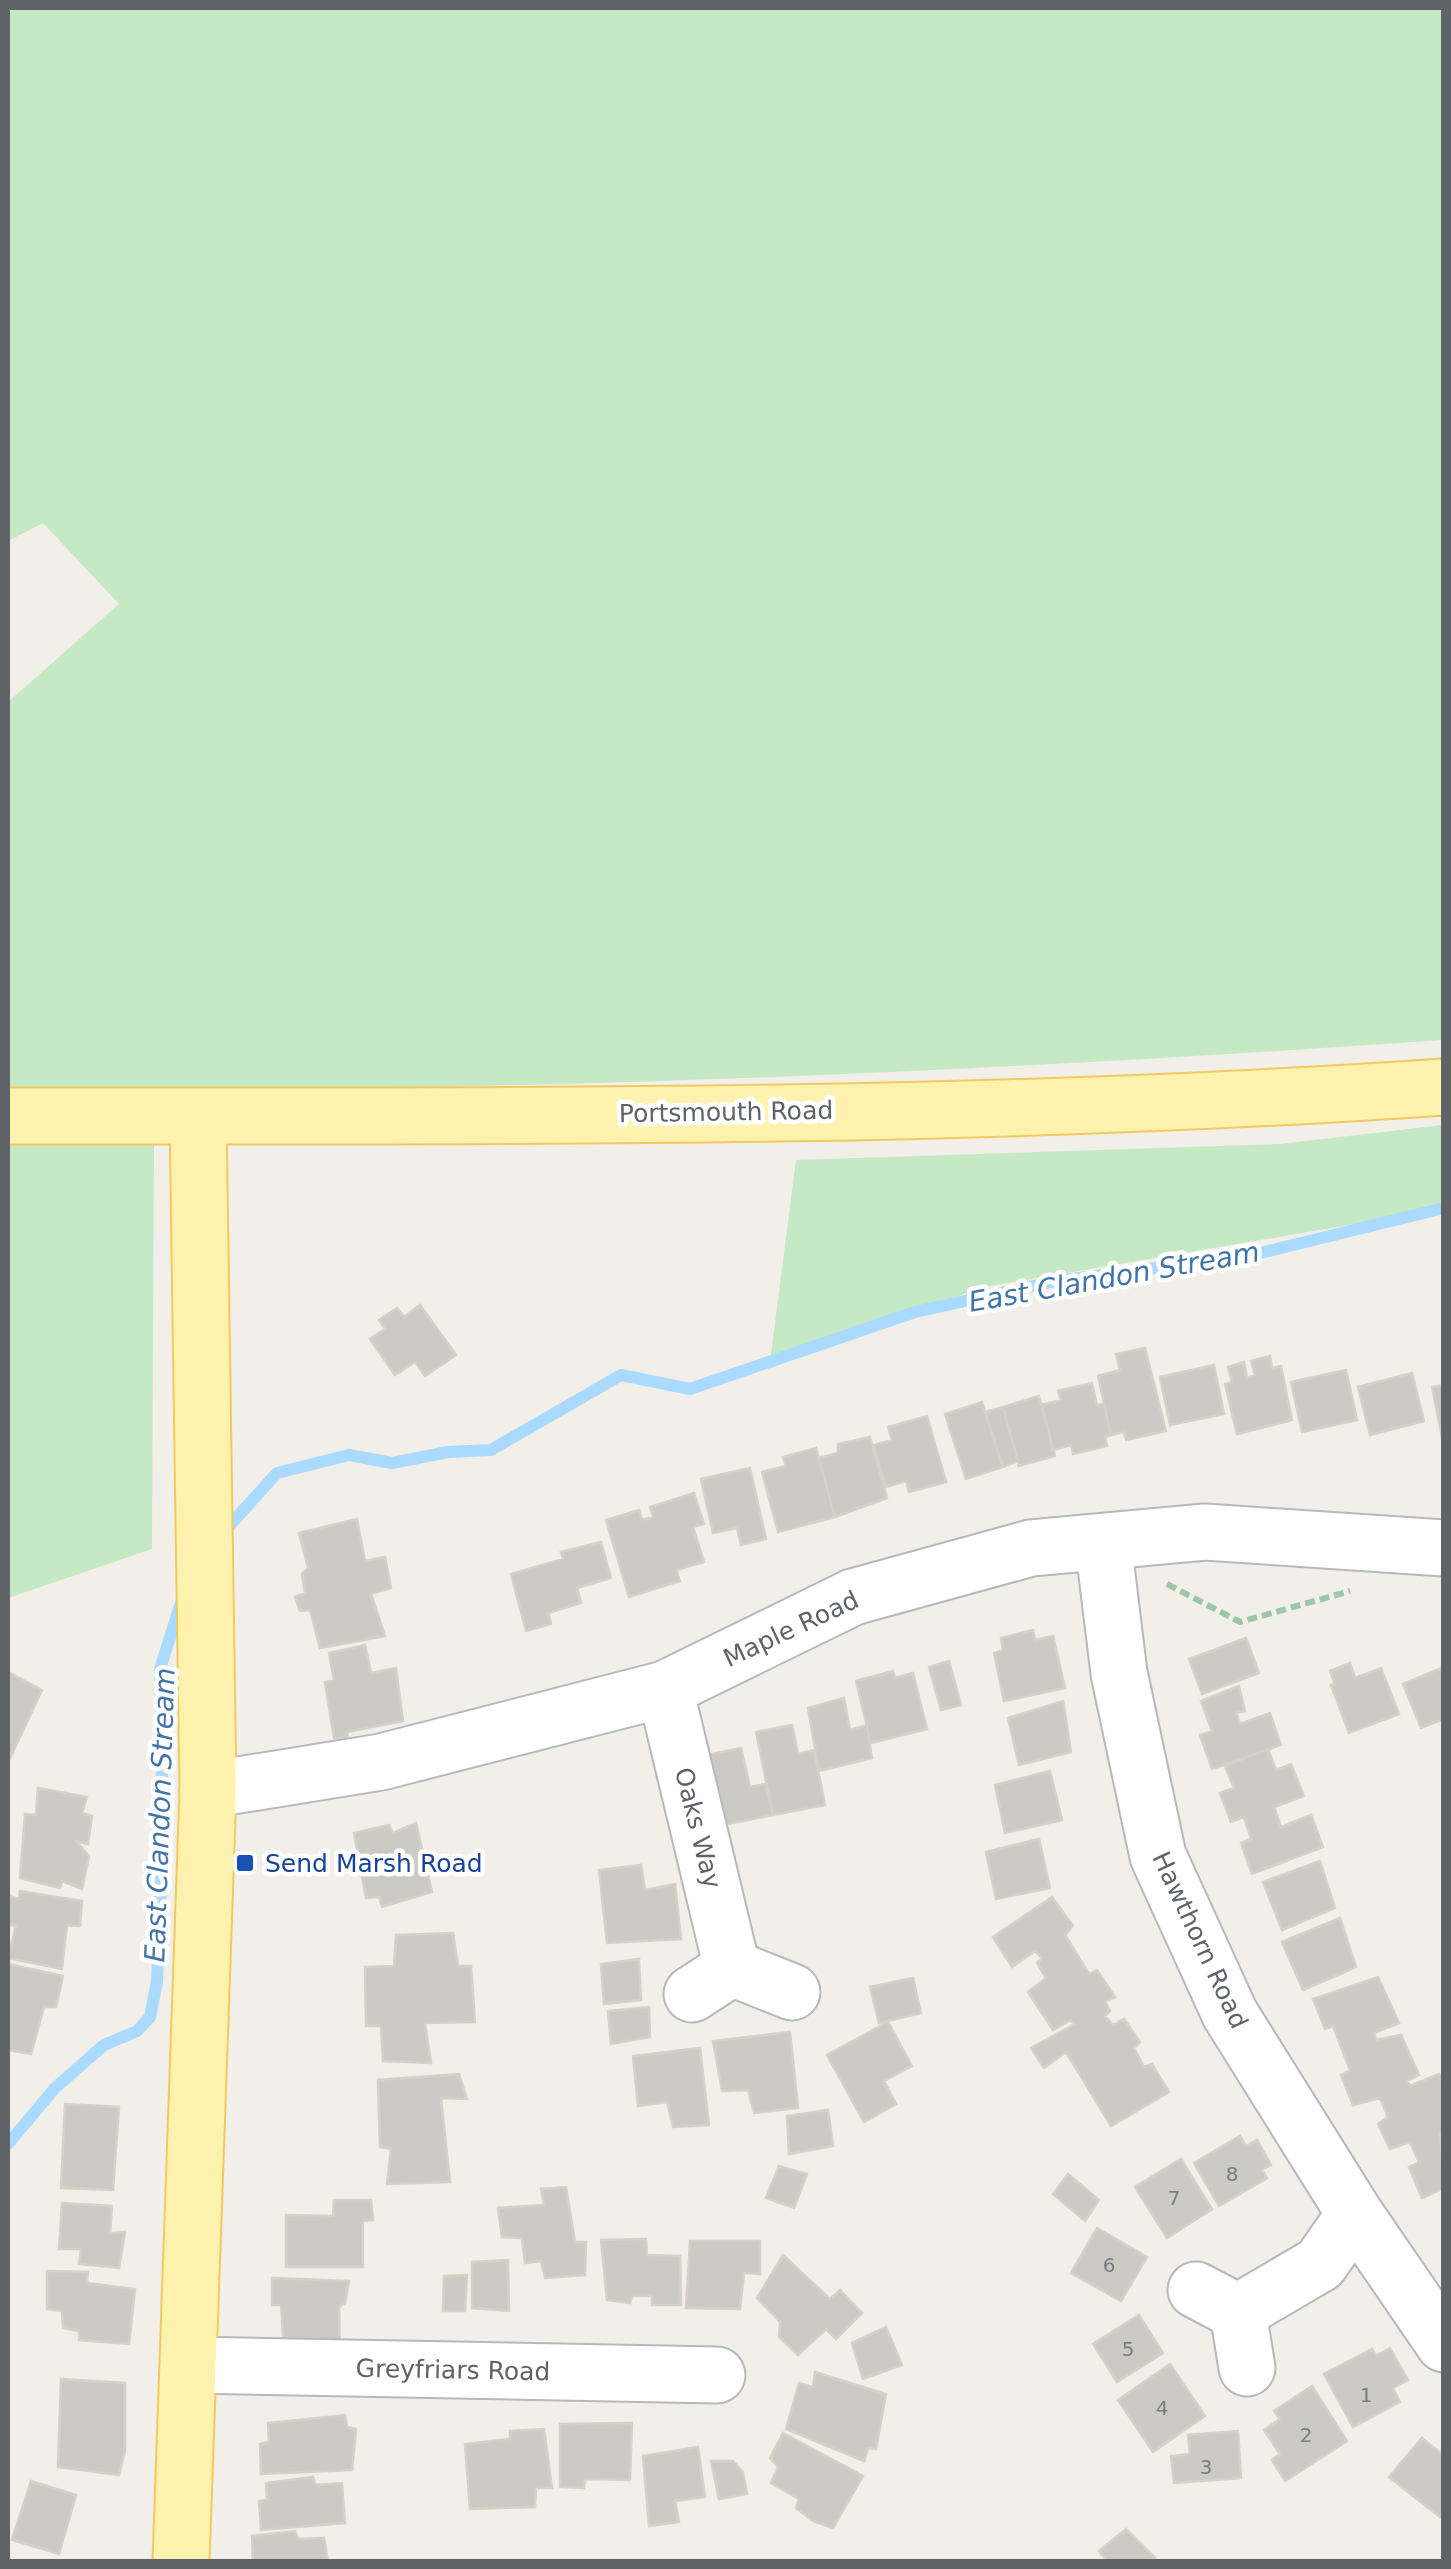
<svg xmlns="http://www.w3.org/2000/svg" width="1451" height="2569" font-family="'DejaVu Sans',sans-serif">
<rect width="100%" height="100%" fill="#f1efe8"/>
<!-- green -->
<path fill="#c5e8c5" d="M8,8H1443V1040C966,1073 487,1094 8,1089V702L119,604L43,523L8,541Z
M1443,1125V1209L984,1287L770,1362L796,1160L1280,1144Z
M154,1139L152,1549L8,1598V1140Z"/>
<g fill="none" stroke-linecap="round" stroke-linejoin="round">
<!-- stream -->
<path stroke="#aadaff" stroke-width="12" d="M220,1530L229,1526L277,1473L349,1455L392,1463L448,1452L491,1450L621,1375L690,1389L915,1312L1056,1281L1248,1256L1444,1208
M8,2144L55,2088L104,2045L137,2031L150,2017L157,1982L163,1834L160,1669L184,1593"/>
</g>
<!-- building -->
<path fill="#cccac5" stroke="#d6d1c6" stroke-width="2.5" d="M420,1305L456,1355L425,1376L415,1362L395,1375L370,1339L385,1329L379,1320L397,1308L404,1317Z
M1145,1348L1166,1431L1126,1440L1124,1432L1111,1435L1098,1376L1120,1370L1116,1354Z
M1270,1356L1272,1368L1281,1366L1292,1420L1237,1434L1225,1384L1232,1382L1228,1367L1244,1362L1247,1378L1255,1375L1251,1361Z
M1214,1365L1224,1414L1170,1425L1160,1377Z
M1346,1370L1357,1420L1302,1432L1291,1382Z
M1412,1373L1424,1421L1370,1435L1358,1387Z
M1092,1383L1097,1405L1104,1404L1111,1435L1105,1437L1107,1446L1073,1454L1071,1445L1053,1450L1042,1405L1061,1400L1058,1391Z
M1444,1385V1437H1442L1432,1387Z
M1039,1396L1055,1456L1019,1466L1003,1407Z
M982,1402L1003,1467L966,1479L945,1414Z
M1003,1407L1018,1461L1003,1467L985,1412Z
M927,1416L946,1482L909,1492L906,1481L886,1487L874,1445L892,1440L888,1427Z
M870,1437L887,1498L835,1517L819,1458L838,1453V1444Z
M816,1448L835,1517L778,1532L762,1472L786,1466L783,1457Z
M750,1468L766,1539L741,1545L737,1528L713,1533L701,1479Z
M694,1493L704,1524L693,1527L704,1562L676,1570L680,1581L629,1597L606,1520L639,1510L642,1520L653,1517L650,1507Z
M357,1519L365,1561L385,1557L391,1588L371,1594L385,1636L320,1648L310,1610L300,1611L295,1597L305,1593L302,1574L308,1568L299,1533Z
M601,1542L611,1578L577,1588L581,1603L548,1613L551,1624L526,1631L511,1574L563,1559L561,1552Z
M1033,1630L1035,1640L1053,1636L1065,1688L1004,1701L994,1653L1003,1650L1001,1638Z
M1246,1638L1259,1673L1202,1694L1189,1659Z
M365,1645L371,1673L396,1668L403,1721L347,1732L348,1740L334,1738L325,1682L334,1680L329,1653Z
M949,1661L961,1705L941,1710L929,1667Z
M1350,1663L1355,1678L1381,1668L1399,1714L1349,1733L1331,1685L1335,1684L1330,1671Z
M1444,1667V1719L1421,1728L1403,1684Z
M893,1671L895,1678L913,1673L927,1729L871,1743L856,1681Z
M8,1672L42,1690L10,1758L8,1757Z
M1239,1686L1245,1711L1236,1713L1240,1724L1270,1713L1281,1745L1212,1769L1200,1735L1212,1731L1201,1701Z
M844,1698L850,1730L867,1725L872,1758L819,1771L808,1708Z
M1063,1701L1071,1752L1019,1765L1008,1718Z
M792,1725L798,1754L814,1750L825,1805L773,1815L756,1732Z
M741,1748L750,1787L766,1784L773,1815L718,1826L703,1756Z
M1268,1749L1276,1770L1291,1764L1304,1796L1274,1807L1281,1827L1311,1815L1323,1847L1252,1874L1241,1843L1251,1839L1244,1817L1231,1822L1220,1793L1234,1788L1225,1766Z
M1050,1771L1062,1820L1005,1833L995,1785Z
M38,1788L87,1797L82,1813L92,1816L88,1844L76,1841L89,1856L82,1889L62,1881L60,1888L20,1878L25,1814L36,1815Z
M416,1823L432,1892L382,1907L379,1897L366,1898L354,1833L389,1825L393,1833Z
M1039,1839L1050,1888L996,1899L986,1852Z
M1320,1861L1335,1908L1282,1930L1263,1882Z
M641,1865L645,1890L675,1884L681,1939L607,1943L599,1870Z
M20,1891L82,1901L80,1926L67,1925L62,1969L8,1958L16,1926L8,1924V1896L19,1899Z
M1052,1897L1073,1926L1065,1935L1089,1974L1097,1970L1115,1997L1105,2002L1110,2011L1105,2016L1113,2025L1124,2019L1140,2042L1134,2048L1144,2067L1152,2064L1169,2092L1111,2126L1066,2052L1044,2068L1031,2048L1075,2024L1071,2020L1053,2030L1028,1992L1046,1978L1037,1963L1042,1958L1035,1951L1012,1967L993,1937Z
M1340,1918L1356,1967L1303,1990L1282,1942Z
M453,1933L458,1966H471L475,2022L425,2023L431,2063L383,2061L381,2026H366L365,1967L394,1966L396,1935Z
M639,1959L641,2000L604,2004L601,1964Z
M8,1964L63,1976L56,2007H44L31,2054L8,2050Z
M1378,1977L1399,2023L1374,2033L1376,2040L1401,2035L1419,2075L1407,2081L1410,2086L1439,2074L1444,2085V2131L1440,2133L1444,2188L1422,2198L1409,2167L1419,2162L1410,2142L1390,2149L1378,2124L1388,2117L1380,2098L1353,2105L1341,2075L1350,2070L1333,2026L1325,2029L1313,1999Z
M913,1978L921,2013L879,2023L870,1987Z
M649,2007L650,2037L611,2044L608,2011Z
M888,2022L912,2066L884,2081L896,2104L864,2122L827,2055Z
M790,2032L798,2108L754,2113L748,2090L722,2091L713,2041Z
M700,2048L709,2125L673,2127L667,2102L638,2106L633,2056Z
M459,2074L467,2099L441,2098L450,2182L387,2184L391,2149L380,2147L378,2080Z
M65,2104L119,2107L113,2190L61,2188Z
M828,2110L833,2146L789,2154L787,2116Z
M1240,2136L1246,2146L1257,2140L1271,2165L1262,2170L1267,2178L1219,2206L1194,2163Z
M1181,2159L1212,2209L1167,2238L1135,2187Z
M779,2166L807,2174L794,2208L766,2198Z
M1068,2174L1099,2200L1085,2221L1053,2194Z
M566,2187L575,2242H586L585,2275L545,2278L541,2261L525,2263L522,2238L502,2237L498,2208L544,2205L541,2189Z
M334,2200H371L373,2220L363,2221V2267H286V2215L333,2216Z
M62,2203L112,2206L110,2233L125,2232L119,2268L79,2264L81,2249H59Z
M1097,2228L1147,2257L1121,2301L1071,2273Z
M646,2239L647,2255L680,2256L681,2305H652V2296H632L630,2303L607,2300L601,2240Z
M690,2241H760V2274L744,2273L740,2309L686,2308Z
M783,2255L830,2299L840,2290L862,2313L836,2339L826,2329L798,2355L779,2337L780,2322L757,2298Z
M508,2260L509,2311L472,2308V2262Z
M47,2271L88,2272L87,2283L135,2289L129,2344L79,2340V2331L63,2328L62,2311L47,2309Z
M467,2275L465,2311H443L444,2276Z
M272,2278L349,2281L345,2303L339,2307L340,2350L284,2349L281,2305H272Z
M1139,2315L1163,2353L1117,2382L1093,2344Z
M886,2327L902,2365L863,2379L852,2343Z
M1390,2348L1408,2380L1393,2388L1400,2402L1353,2427L1324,2374L1372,2349L1376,2356Z
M1170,2364L1205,2416L1153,2452L1118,2400Z
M815,2372L886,2394L876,2449L868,2448L864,2461L786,2429L799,2383L813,2387Z
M61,2379L125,2383V2451L119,2475L58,2467Z
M1312,2386L1347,2441L1285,2481L1272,2460L1280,2454L1264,2430L1280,2419L1274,2411Z
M345,2415L347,2427L356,2429L352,2470L261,2474L260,2444L269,2442L268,2423Z
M632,2423L630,2480L585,2479L584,2488L560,2487V2424Z
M544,2429L552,2488H536L535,2507L470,2509L465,2444L510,2439V2431Z
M1238,2431L1241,2478L1174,2483L1171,2456L1190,2454L1188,2435Z
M783,2433L863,2476L833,2528L813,2521L796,2508L799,2499L771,2483L778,2467L770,2458Z
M1422,2438L1444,2456V2512L1440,2517L1389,2477Z
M698,2447L705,2497L675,2501L679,2522L649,2526L643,2456Z
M711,2461H733L743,2472L747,2494L719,2499Z
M313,2477L315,2485L342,2483L345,2523L261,2530L259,2501L267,2500L266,2483Z
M31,2481L76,2495L59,2554L12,2540Z
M1126,2529L1159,2562H1108L1099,2551Z
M295,2531L298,2539L324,2538L328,2562H253L252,2536Z"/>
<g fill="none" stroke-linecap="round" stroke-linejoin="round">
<defs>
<path id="minor" d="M1103,1542L1119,1673L1158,1856L1230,2014L1355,2214L1444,2344
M665,1689L732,1968
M208,1790L381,1762L665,1689L853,1597L1031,1548L1205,1532L1444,1548
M692,1994L732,1968L792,1992
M1196,2290L1238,2312L1247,2368
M1238,2312L1320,2264L1355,2214
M189,2365L717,2375"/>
<path id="major" d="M8,1116C486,1116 966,1120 1444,1087
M181,2562L208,1790L198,1116"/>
</defs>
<!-- minor casing -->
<use href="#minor" stroke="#b5b8bc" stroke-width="59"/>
<!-- major casing -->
<use href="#major" stroke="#f2c960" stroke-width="59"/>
<!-- path -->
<path stroke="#9cc7a9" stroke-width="6" stroke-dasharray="10 5" stroke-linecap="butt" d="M1167,1584L1240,1622L1350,1591"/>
<!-- minor -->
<use href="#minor" stroke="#fff" stroke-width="55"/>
<!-- major -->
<use href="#major" stroke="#fff2af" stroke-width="55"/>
</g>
<!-- markers -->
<rect fill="#1a4fb4" stroke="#fff" stroke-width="4" x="235" y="1853" width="20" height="20" rx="5"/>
<g text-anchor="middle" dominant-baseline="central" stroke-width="9" stroke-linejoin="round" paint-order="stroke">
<!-- number labels -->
<g font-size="20" fill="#7a7d7f">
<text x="1232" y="2174">8</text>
<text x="1174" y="2198">7</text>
<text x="1109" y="2265">6</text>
<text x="1128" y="2349">5</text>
<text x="1366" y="2395">1</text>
<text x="1162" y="2408">4</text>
<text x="1306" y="2435">2</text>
<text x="1206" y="2467">3</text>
</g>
<!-- street labels -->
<g font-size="25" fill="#5f6368" stroke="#fff">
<text transform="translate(726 1112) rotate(-1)">Portsmouth Road</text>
<text transform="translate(791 1629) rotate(-25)">Maple Road</text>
<text transform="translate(698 1828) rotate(76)">Oaks Way</text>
<text transform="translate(1200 1940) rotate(65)">Hawthorn Road</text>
<text transform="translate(453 2370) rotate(1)">Greyfriars Road</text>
</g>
<!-- transit labels -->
<g font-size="25" fill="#164399" stroke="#fff" text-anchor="start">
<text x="265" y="1863">Send Marsh Road</text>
</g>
<!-- water labels -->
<g font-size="28" font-style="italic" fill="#4174aa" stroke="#fff">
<text transform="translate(1114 1277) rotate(-10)">East Clandon Stream</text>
<text transform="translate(160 1815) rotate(-88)">East Clandon Stream</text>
</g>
</g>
<!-- border -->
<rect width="1451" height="2569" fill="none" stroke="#5f6368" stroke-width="20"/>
</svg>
